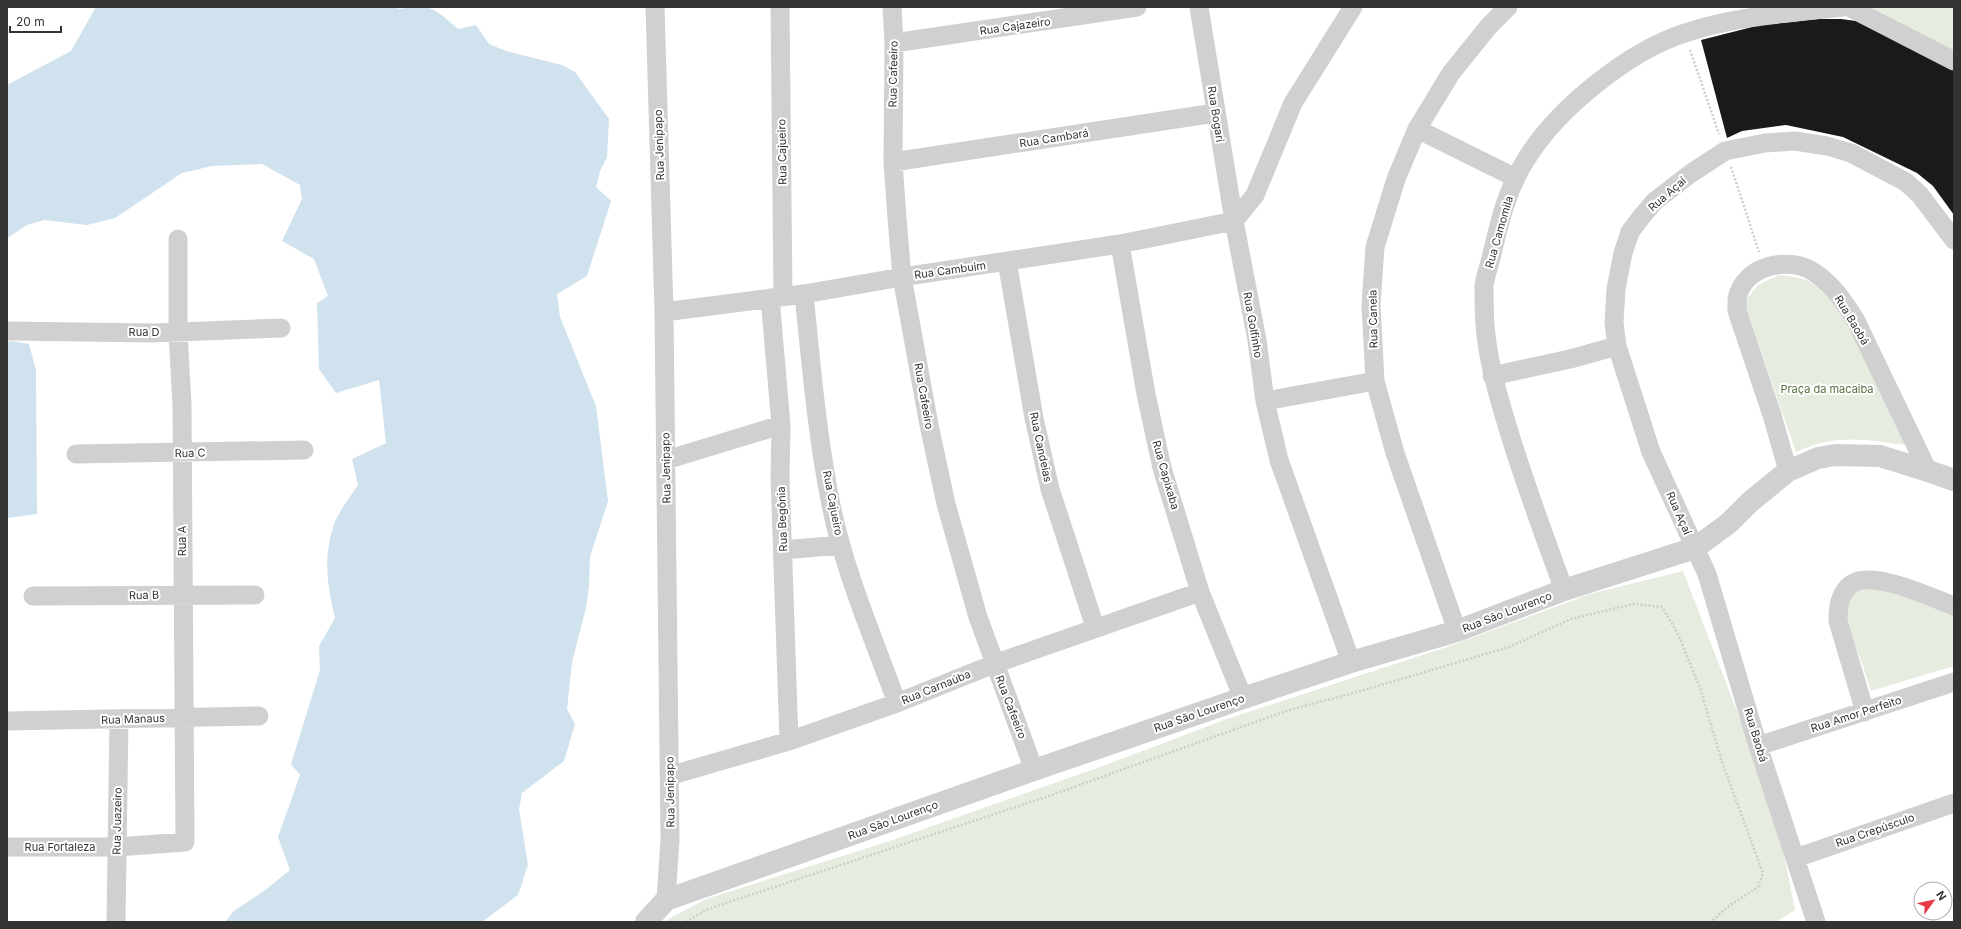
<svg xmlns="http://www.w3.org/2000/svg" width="1961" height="929" font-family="Inter,sans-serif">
<rect width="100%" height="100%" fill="#fff"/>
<!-- green -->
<path fill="#e6ecdf" d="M1871,7H1954V53Z
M1779,275C1787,276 1798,277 1806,280C1846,298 1891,406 1911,446C1866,440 1838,433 1796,452L1744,303L1758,285Z
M1683,571L1760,771L1782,845L1795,910L1776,922H663L706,899L887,842L1100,767L1227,719L1450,646L1590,594Z
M1857,584L1954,610V666L1871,691L1862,663L1844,617Z"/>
<!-- water -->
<path fill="#cfe2ee" d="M96,7H396L398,9C432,5 432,6 458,29L476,25L489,44L506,51L562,65L575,72L609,119L607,157L600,171L596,187L611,201L587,276L557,294L560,317L596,406L608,501L590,557L589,586L586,608L572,662L567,709L575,724L564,761L522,793L519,809L528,865L518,895L482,922H225L234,911L264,891L290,870L278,837L300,775L291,764L320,670L319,646L335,618C327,584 323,558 334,524C339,511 350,497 358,485L352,459L386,443L379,380L336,393L319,369L317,303L328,296L314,259L282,241L302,199L300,185L262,164L212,166L182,173L115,218L87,225L44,220L27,225L7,238V85L71,51Z
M11,341L29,344L36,370L37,514L8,518L7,522V342Z"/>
<!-- building -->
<path fill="#1a1a1a" d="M1818,19H1841L1864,22L1954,68V215L1933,186L1917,173L1843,137L1786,125L1742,131L1727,138L1701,40L1760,25Z"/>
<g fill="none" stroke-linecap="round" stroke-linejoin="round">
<!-- path -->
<path stroke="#cdcdcd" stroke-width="2.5" stroke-dasharray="2 2" stroke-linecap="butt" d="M1690,50L1719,134
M1731,167L1759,252
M686,922L708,909L1046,797L1289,710L1361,691L1509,647L1571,619L1633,604L1662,607L1678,634L1700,688L1722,762L1763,873L1758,887L1726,908L1711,922"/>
<!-- minor -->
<path stroke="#d0d0d0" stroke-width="19" d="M655,7L664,312L670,840L666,900
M780,7L783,296
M892,7L894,43L893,162L897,218L902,277L929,425L946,504L978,617L1034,770
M1849,7L1954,61
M894,43L1137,7
M1417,129L1516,178
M893,162L1215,113
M1120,244L1146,394L1162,468L1200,592L1243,698
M1007,261L1034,418L1050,489L1095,627
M804,294C811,364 817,435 831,505C844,570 874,640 897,703
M770,298L781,425L780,477L789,741
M664,312L804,294L902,277L1120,244L1234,221L1199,7
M7,331L152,333L281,328
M1492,376L1570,359L1617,346
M1265,401L1375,381
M76,454L304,450
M666,460L781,425
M1788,471L1772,415L1737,311C1737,307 1737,303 1737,299C1743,265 1790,255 1815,273C1833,285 1845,303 1856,321L1928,471
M783,550L841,545
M1564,590C1545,538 1526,487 1510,435C1500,402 1490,370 1486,335C1484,320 1484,302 1484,286C1485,277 1489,267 1491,258C1499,224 1507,188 1527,158C1558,108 1629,51 1685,33C1736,16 1790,13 1843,7
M33,596L255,595
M1457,631L1395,453L1375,381L1371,305L1375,247L1396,179L1417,129L1451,73L1489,26L1508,7
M1351,662L1279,460L1265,401L1257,340L1234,221L1255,195L1293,103L1353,7
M1865,712L1838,621C1838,608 1839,596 1849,586C1868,567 1932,598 1954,606
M7,721L259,716
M1758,746L1954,682
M669,776L789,741L897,703L994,664L1200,592
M7,847H117L185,842L182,405L178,332V239
M1796,858L1954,803
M116,922L119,719
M1816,922L1758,746L1707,574L1651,452L1617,346L1614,323L1616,289L1623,253L1630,232L1642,216L1655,201L1690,174L1725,151L1765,143L1795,141L1827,146L1851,153L1906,182L1920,195L1954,240"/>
<!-- tertiary -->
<path stroke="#d0d0d0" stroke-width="22" d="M646,922L666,900L1034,770L1243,698L1351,662L1457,631L1564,590L1695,548L1729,523L1750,502L1788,471L1818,458L1835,455L1880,456L1928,471L1954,480"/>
</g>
<g text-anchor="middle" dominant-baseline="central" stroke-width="4" stroke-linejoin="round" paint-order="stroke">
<!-- street labels -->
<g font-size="11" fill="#333" stroke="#fff">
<text transform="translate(1015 26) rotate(-8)">Rua Cajazeiro</text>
<text transform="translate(893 74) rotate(-89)">Rua Cafeeiro</text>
<text transform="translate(1216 114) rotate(81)">Rua Bogari</text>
<text transform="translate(1054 138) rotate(-9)">Rua Cambará</text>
<text transform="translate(659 145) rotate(-92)">Rua Jenipapo</text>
<text transform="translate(782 152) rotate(-91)">Rua Cajueiro</text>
<text transform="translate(1667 194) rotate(-41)">Rua Açaí</text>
<text transform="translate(1499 232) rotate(-74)">Rua Camomila</text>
<text transform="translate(950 270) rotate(-8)">Rua Cambuim</text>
<text transform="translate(1373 319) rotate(-91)">Rua Canela</text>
<text transform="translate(1852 320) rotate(59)">Rua Baobá</text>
<text transform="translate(1253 325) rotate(80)">Rua Golfinho</text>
<text x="144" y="332">Rua D</text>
<text transform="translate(924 396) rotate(80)">Rua Cafeeiro</text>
<text transform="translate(1041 447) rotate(78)">Rua Candeias</text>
<text transform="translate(190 453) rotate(-1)">Rua C</text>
<text transform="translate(666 468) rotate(-91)">Rua Jenipapo</text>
<text transform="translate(1166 475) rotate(74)">Rua Capixaba</text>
<text transform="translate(833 503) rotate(79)">Rua Cajueiro</text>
<text transform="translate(1679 513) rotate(66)">Rua Açaí</text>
<text transform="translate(782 519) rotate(-92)">Rua Begônia</text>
<text transform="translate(182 541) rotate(-90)">Rua A</text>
<text transform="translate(144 595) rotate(-1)">Rua B</text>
<text transform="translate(1507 612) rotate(-21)">Rua São Lourenço</text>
<text transform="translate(936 687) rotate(-22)">Rua Carnaúba</text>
<text transform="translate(1011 707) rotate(69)">Rua Cafeeiro</text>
<text transform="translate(1199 713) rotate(-19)">Rua São Lourenço</text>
<text transform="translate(1856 714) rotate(-18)">Rua Amor Perfeito</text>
<text transform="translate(133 719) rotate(-2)">Rua Manaus</text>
<text transform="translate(1756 735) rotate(73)">Rua Baobá</text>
<text transform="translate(670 792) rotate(-91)">Rua Jenipapo</text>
<text transform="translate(893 820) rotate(-20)">Rua São Lourenço</text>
<text transform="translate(117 821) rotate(-89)">Rua Juazeiro</text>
<text transform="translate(1875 830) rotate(-19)">Rua Crepúsculo</text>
<text x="60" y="847">Rua Fortaleza</text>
</g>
<!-- park labels -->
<g font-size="11" fill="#56703f" stroke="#fff">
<text x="1827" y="389">Praça da macaiba</text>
</g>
</g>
<!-- border -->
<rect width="1961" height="929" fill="none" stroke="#333333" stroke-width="16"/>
<!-- north arrow -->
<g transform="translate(1933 901) rotate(57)"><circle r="19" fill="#ffffff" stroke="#adadad"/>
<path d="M0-3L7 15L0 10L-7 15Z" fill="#e63946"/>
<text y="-6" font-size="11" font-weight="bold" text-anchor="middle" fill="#333333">N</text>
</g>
<!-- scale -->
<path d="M10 26v6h51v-6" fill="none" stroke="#333333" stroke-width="2"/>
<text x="16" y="26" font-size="12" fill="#333333" stroke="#ffffff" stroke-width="3" paint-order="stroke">20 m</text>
</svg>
